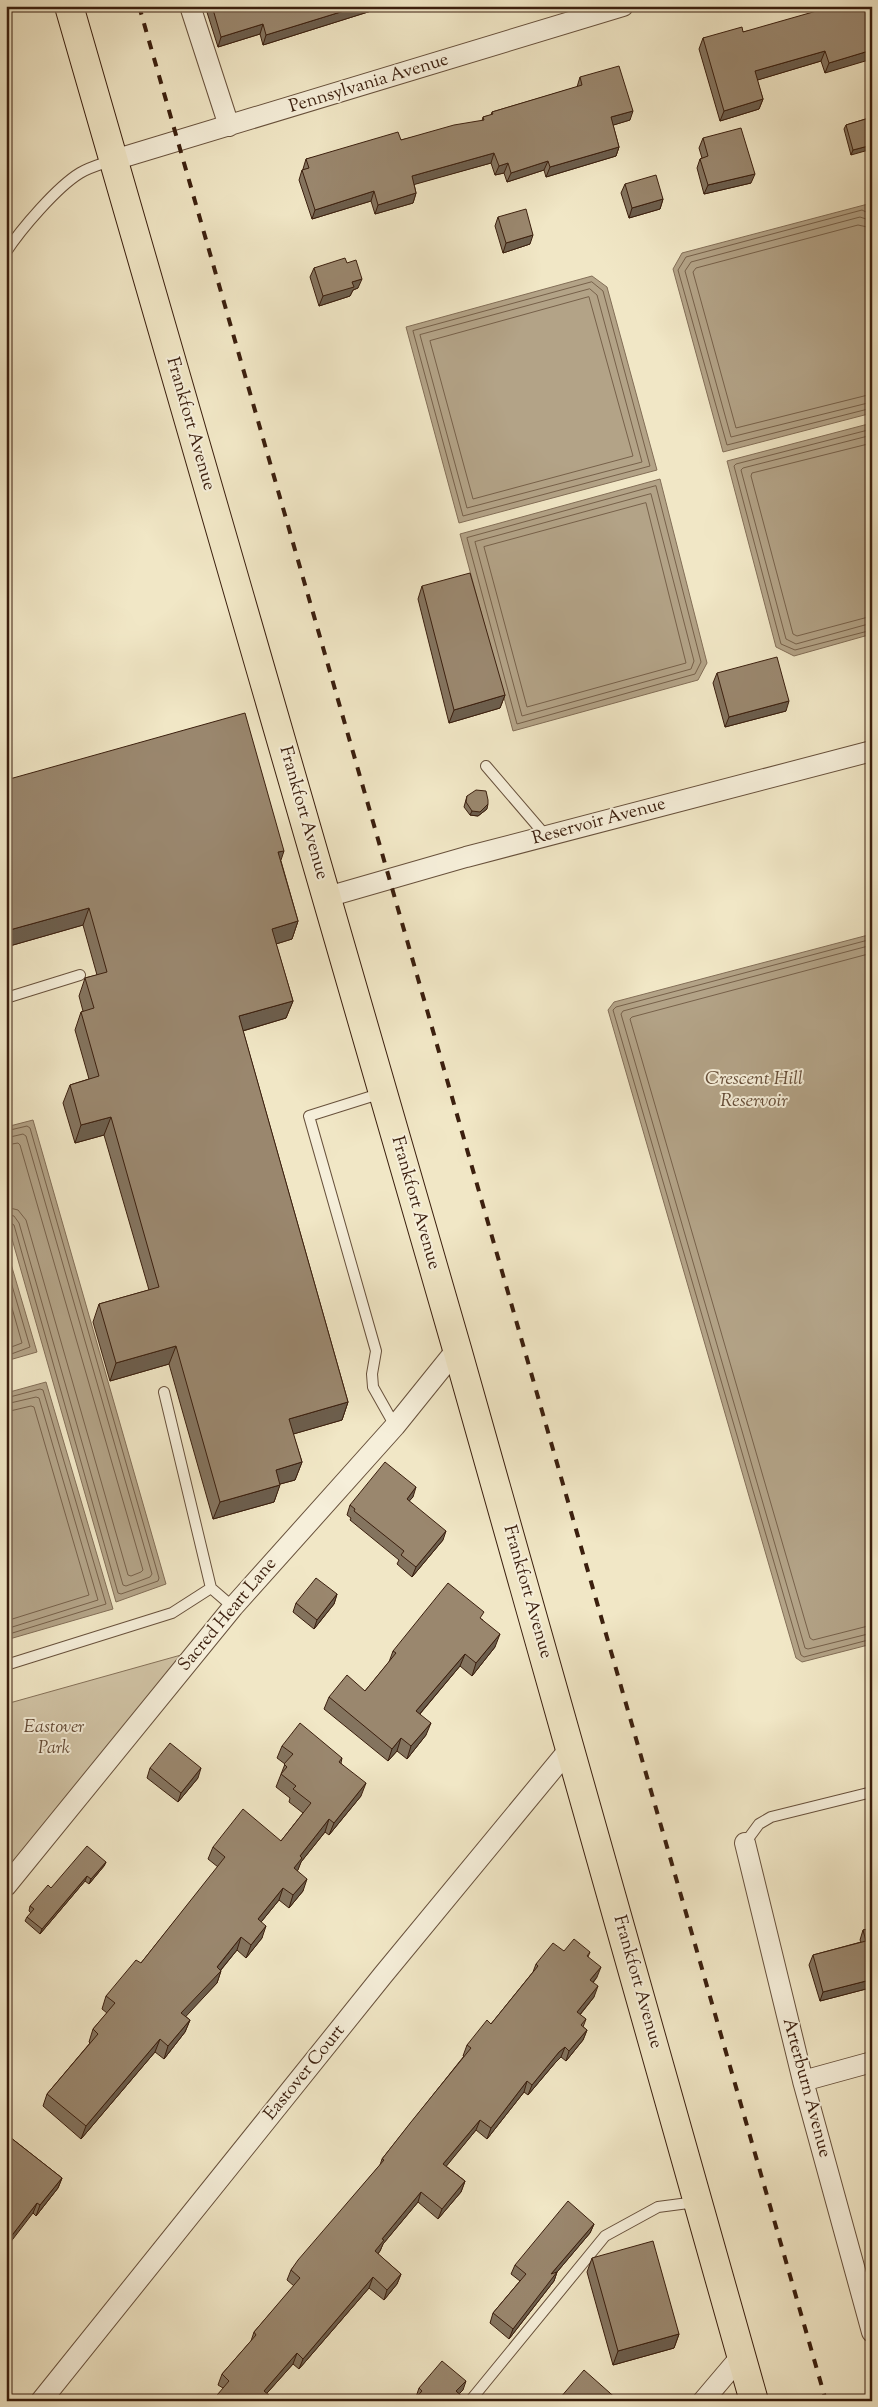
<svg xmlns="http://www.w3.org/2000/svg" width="878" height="2407" font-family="'Sorts Mill Goudy',serif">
<rect width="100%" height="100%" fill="#f1e7c6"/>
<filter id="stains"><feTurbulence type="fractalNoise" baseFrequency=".004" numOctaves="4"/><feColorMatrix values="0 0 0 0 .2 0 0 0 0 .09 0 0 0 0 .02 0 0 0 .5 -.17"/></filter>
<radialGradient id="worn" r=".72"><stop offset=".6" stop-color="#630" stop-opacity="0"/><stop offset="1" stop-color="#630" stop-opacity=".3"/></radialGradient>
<!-- green -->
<path fill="#d2c5a7" stroke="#86725a" d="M181,1655L6,1872V1704Z"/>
<!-- water -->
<path fill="#b3a387" stroke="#836e57" d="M868,204L872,218V413L723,452L673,269L682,253Z
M592,276L607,287L657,470L459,523L406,327Z
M872,423V634L794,656L776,647L727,461Z
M660,479L707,663L698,680L513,731L460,534Z
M872,934V1644L802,1662L796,1658L608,1010L614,1002Z
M33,1120L166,1584L116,1602L6,1218V1127Z
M6,1247L37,1352L6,1361Z
M46,1382L113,1609L6,1640V1393Z"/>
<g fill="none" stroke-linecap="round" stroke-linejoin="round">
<!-- shore -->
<path stroke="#77614a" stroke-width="1" d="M872,215L862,210L686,257L678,270L727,445L872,408
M872,221L860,217L691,262L685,271L731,437L872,402
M872,228L858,225L696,268L693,272L736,428L872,394
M592,282L603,291L650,466L463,516L413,331Z
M590,289L597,295L642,462L467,508L420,335Z
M589,297L633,456L473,499L430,341Z
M872,429L736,464L734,466L781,644L795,650L872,630
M872,435L743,468L741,470L786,639L796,644L872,623
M872,443L752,473L751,476L793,634L797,636L872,616
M656,486L701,662L695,674L517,724L467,538Z
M651,494L694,661L691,669L522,716L475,542Z
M646,503L686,663L527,707L484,547Z
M872,939L616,1007L613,1010L801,1655L804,1657L872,1639
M872,945L623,1011L621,1014L805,1648L808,1649L872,1633
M872,953L632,1017L630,1019L810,1638L813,1640L872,1625
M6,1131L27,1126L30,1128L159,1578L158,1581L121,1594L118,1593L14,1225L6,1220
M6,1138L23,1134L26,1136L152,1574L150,1577L126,1586L123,1585L19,1223L14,1216L6,1214
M6,1145L18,1143L20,1145L143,1570L141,1572L131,1576L128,1575L26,1220L18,1210L6,1207
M6,1265L30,1347L6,1356
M6,1287L22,1343L6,1349
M6,1398L40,1389L43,1390L106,1604L6,1635
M6,1404L36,1397L39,1398L98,1600L6,1629
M6,1412L31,1406L34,1407L89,1595L6,1621"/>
<defs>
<path id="lane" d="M6,252C21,229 57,187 80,173C90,167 102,164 113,160
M486,766L546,836
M6,998L80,975
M382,1093L309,1116L376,1351L372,1374L373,1387L395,1426
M164,1392L211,1588
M6,1665L172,1613L211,1588L233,1607
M745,1843L759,1824L771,1817L872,1792
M470,2401L605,2236L658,2207L696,2202"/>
<path id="street" d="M190,6L229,126
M114,160L623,6
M327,897L466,857L872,751
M745,1843L803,2081L872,2332
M6,1886L233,1607L395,1426L457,1349
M803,2081L872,2062
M41,2401L383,1975L571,1747
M703,2401L742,2355"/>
<path id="primary" d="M69,6L457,1349L754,2401"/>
</defs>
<!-- lane casing -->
<use href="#lane" stroke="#68513c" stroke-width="12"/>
<!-- street casing -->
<use href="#street" stroke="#68513c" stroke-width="22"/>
<!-- primary casing -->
<use href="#primary" stroke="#3b1f0e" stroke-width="30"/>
<!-- lane -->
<use href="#lane" stroke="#f6efda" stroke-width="10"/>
<!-- street -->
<use href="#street" stroke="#f6efda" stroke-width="20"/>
<!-- primary -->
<use href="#primary" stroke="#f1e7c6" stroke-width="28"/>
<!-- rail -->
<path stroke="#3b1f0e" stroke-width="4" stroke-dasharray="9 9" stroke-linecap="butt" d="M139,6L826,2401"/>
</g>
<!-- wall -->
<path fill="#84745f" stroke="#3b1f0e" d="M205,6H387L263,45L260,34L218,47Z
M872,6L825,73L821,61L757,80L763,99L759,109L720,121L699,49L703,38L743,32Z
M580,77L630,120L613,125L619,147L616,156L546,177L544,170L507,182L504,173L495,175L491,163L414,184L416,193L413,203L375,214L371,201L312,219L299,180L302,170H303V169L306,159L401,140L482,121L483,117L491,115L492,112L577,87Z
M869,118L851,155L844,129L846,125Z
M703,138L751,183L704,194L697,168L700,159L702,158L699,148Z
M625,184L663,199L660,209L629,218L621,193Z
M498,217L530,244L503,253L495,226Z
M347,263L358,288L353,290L350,296L319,306L310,277L314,268Z
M422,586L505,695L500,708L449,723L418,599Z
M717,673L786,711L725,727L713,683Z
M6,780L281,861L298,921L292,939L276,944L293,1001L286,1018L243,1031L348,1402L342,1420L293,1434L302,1462L295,1480L280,1484L274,1502L213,1519L169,1364L110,1381L93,1322L99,1304L149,1290L104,1135L75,1143L63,1103L70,1085L89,1079L75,1030L81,1012L83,1011L79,996L85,978L97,975L83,925L6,947Z
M467,796L487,809L478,816L470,815L464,807Z
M413,1497L409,1501L443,1540L412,1577L397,1564L399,1560L350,1520L351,1518L347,1515L350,1505Z
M337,1594L334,1604L314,1629L293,1612L296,1603Z
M482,1619L495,1647L472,1676L460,1666L420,1714L426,1735L407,1759L397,1751L388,1761L324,1709L329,1697L365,1691L389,1662L393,1651Z
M282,1746L342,1758L341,1763L361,1796L329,1835L325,1832L301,1862L297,1871L303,1891L289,1908L279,1900L261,1922L262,1938L246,1958L237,1950L221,1970L217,1983L185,2016L190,2020L185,2032L164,2059L155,2052L81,2139L43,2106L47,2094L90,2043L89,2042L93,2029L107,2013L102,2009L106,1996L141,1963L218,1867L208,1859L213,1847L281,1841L303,1813L289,1802L290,1798L276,1787L285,1764L277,1758Z
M150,1768L198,1778L178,1802L147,1778Z
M106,1862L104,1866L89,1884L85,1881L40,1934L25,1921L27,1917L31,1913L29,1911L30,1906L51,1888Z
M872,1928V1999L869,2000L866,1989L820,2001L809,1965L813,1955L861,1942L860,1940L863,1930Z
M564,1951L590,1952L588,1957L597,1977L593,1983L594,1997L580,2015L586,2019L583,2027L587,2030L583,2040L566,2061L561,2057L555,2063L528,2095L524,2092L487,2139L476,2130L446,2166L465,2181L461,2192L438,2219L418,2202L383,2244L380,2251L378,2254L401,2274L397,2284L384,2300L369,2288L299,2369L293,2364L267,2393L223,2388L218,2385L222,2374L251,2341L254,2332L294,2286L287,2280L291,2270L380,2165L382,2159L464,2056H463L467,2045L491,2024L533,1972L536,1964Z
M871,2118H872V2141L868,2127Z
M6,2134L62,2178L58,2188L36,2216L33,2213Z
M594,2224L590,2233L557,2272L554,2281L509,2339L490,2323L493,2313L520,2281L511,2274L515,2265Z
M592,2258L679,2334L674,2348L613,2365L587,2272Z
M419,2388L463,2390L459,2394L416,2397Z"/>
<!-- shaded-wall -->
<path fill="#6c5e4d" stroke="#3b1f0e" d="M360,6H387L263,45L266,35Z
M263,24L260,34L218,47L221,37Z
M872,50V59L825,73L829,63Z
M825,51L821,61L751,82L755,71Z
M763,99L759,109L720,121L724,111Z
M633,111L630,120L607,127L611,117Z
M872,145V149L851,155L853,150Z
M619,147L616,156L546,177L550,167Z
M494,153L491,163L409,186L412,176Z
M548,161L544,170L507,182L511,173Z
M508,163L504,173L495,175L499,166Z
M755,174L751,183L704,194L708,185Z
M374,191L371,201L312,219L315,210Z
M416,193L413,203L375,214L378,205Z
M663,199L660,209L629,218L632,208Z
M533,235L530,244L503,253L506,243Z
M362,279L358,288L353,290L350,296L319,306L323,296L352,282Z
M505,695L500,708L449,723L454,710Z
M789,701L786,711L725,727L729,717Z
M488,804L487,809L478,816L470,815L472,811Z
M284,851L278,869V852Z
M89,908L83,925L6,947V931Z
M298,921L292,939L266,947L272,929Z
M293,1001L286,1018L232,1034L239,1016Z
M111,1117L104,1135L75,1143L81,1125Z
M176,1346L169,1364L110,1381L116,1363Z
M348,1402L342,1420L283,1437L289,1419Z
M302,1462L295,1480L269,1487L276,1470Z
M280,1485L274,1502L213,1519L220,1502Z
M416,1487L413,1497L403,1508L407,1499Z
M446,1531L443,1540L412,1577L416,1567Z
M337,1594L334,1604L314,1629L317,1620Z
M500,1634L495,1647L472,1676L476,1663Z
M465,1654L460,1666L412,1723L416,1711Z
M431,1723L426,1735L407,1759L411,1746Z
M401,1738L397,1751L388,1761L392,1749Z
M201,1768L198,1778L178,1802L181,1793Z
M366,1783L361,1796L329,1835L334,1823Z
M329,1819L325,1832L301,1862L298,1870L289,1880L294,1868L300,1856Z
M106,1862L104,1866L89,1884L91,1879Z
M87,1876L85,1881L40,1934L42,1929Z
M307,1879L303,1891L289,1908L293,1895Z
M283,1888L279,1900L253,1932L258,1919Z
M266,1926L262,1938L246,1958L251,1945Z
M241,1937L237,1950L214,1978L221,1971L217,1983L177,2026L181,2013Z
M601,1967L597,1977L586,1991L590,1980Z
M870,1980L866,1989L820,2001L823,1992Z
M598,1986L594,1997L573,2023L577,2012Z
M872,1992V1999L869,2000Z
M190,2020L185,2032L164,2059L168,2046Z
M587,2030L583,2040L566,2061L569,2051Z
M160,2039L155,2052L81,2139L86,2126Z
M565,2047L561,2057L555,2063L528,2095L532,2085L559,2052Z
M527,2081L524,2092L487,2139L491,2128Z
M480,2120L476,2130L440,2174L443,2164Z
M62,2178L58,2188L36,2216L40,2205Z
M465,2181L461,2192L438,2219L442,2209Z
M421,2192L418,2202L383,2244L380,2251L371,2261L375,2251L382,2239Z
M37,2203L33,2213L6,2248V2243Z
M594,2224L590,2233L557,2272L554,2281L509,2339L513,2329L551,2274Z
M401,2274L397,2284L384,2300L387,2290Z
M373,2277L369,2288L299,2369L303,2359Z
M679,2334L674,2348L613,2365L618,2351Z
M297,2353L293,2364L260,2401L264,2391Z
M466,2381L463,2390L453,2400L456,2391Z"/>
<!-- building -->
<path fill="#9a876e" stroke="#3b1f0e" d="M212,6H360L266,35L263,24L221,37Z
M834,6H872V50L829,63L825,51L755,71L763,99L724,111L703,38L742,27L743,32Z
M619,66L633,111L611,117L619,147L550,167L548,161L511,173L508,163L499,166L494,153L412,176L416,193L378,205L374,191L315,210L302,170L309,168L306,159L398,132L401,140L454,125L484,120L483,117L493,114L492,112L582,85L580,77Z
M869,118L872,127V145L853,150L846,125Z
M741,128L755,174L708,185L700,159L708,156L703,138Z
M656,175L663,199L632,208L625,184Z
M526,209L533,235L506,243L498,217Z
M345,258L347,263L356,260L362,279L352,282L354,287L323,296L314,268Z
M470,573L505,695L454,710L422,586Z
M777,657L789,701L729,717L717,673Z
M245,713L284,851L278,852L298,921L272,929L293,1001L239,1016L348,1402L289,1419L302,1462L276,1470L280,1485L220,1502L176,1346L116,1363L99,1304L159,1287L111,1117L81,1125L70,1085L99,1076L81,1012L94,1008L85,978L107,972L89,908L6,931V780Z
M476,790L486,791L488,800V804L480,812L472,811L466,802L467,796Z
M385,1462L416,1487L407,1499L446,1531L416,1567L401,1555L404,1551L354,1511L355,1509L350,1505Z
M316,1578L337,1594L317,1620L296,1603Z
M448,1583L484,1612L480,1618L500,1634L476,1663L465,1654L416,1711L431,1723L411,1746L401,1738L392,1749L329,1697L347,1675L365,1691L396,1653L393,1651Z
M300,1723L342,1758L339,1762L366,1783L334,1823L329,1819L300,1856L302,1858L294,1868L307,1879L293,1895L283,1888L258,1919L266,1926L251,1945L241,1937L217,1967L221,1971L181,2013L190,2020L168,2046L160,2039L86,2126L47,2094L98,2034L93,2029L115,2003L106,1996L136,1960L141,1963L225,1857L213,1847L243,1809L281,1841L311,1803L293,1789L296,1786L281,1774L287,1767L284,1764L293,1754L282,1746Z
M170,1743L201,1768L181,1793L150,1768Z
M87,1846L106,1862L91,1879L87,1876L42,1929L27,1917L34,1909L30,1906L48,1885L51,1888Z
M872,1928V1988L870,1980L823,1992L813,1955L866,1941L863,1930Z
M574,1939L590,1952L587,1956L601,1967L590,1980L598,1986L577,2012L586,2019L581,2025L587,2030L569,2051L565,2047L559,2052L532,2085L527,2081L491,2128L480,2120L443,2164L465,2181L442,2209L421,2192L382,2239L384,2240L375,2251L401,2274L387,2290L373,2277L303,2359L297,2353L264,2391L276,2401H212L229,2381L222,2374L256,2335L254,2332L300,2278L291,2270L298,2260L384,2160L382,2159L411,2122L471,2048L467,2045L487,2020L491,2024L538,1966L536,1964L553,1943L564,1951Z
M6,2134L62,2178L40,2205L37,2203L6,2243Z
M568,2201L594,2224L551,2274L557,2272L513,2329L493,2313L526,2274L515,2265Z
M653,2241L679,2334L618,2351L592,2258Z
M442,2361L466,2381L456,2391L467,2401H413L422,2391L419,2388Z
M584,2370L619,2401H563L560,2398Z"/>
<g text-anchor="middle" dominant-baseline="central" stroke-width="4" stroke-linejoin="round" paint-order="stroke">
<!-- street labels -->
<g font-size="18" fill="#3b1f0e" stroke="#f6efda">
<text transform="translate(369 84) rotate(-17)">Pennsylvania Avenue</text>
<text transform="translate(190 424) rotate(74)">Frankfort Avenue</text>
<text transform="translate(303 813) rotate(74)">Frankfort Avenue</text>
<text transform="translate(599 822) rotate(-15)">Reservoir Avenue</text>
<text transform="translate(415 1203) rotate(74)">Frankfort Avenue</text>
<text transform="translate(527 1592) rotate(74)">Frankfort Avenue</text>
<text transform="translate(228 1615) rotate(-50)">Sacred Heart Lane</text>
<text transform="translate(637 1982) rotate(74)">Frankfort Avenue</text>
<text transform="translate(305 2073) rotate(-51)">Eastover Court</text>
<text transform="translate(806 2088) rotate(75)">Arterburn Avenue</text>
</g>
<!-- park labels -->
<g font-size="18" font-style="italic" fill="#614834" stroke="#f6efda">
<text x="54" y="1728">Eastover<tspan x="54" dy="21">Park</tspan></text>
</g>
<!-- water labels -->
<g font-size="19" font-style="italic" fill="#654d38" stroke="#f6efda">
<text x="754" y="1079">Crescent Hill<tspan x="754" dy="22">Reservoir</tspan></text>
</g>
</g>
<!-- margin -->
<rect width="878" height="2407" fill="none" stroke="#f1e7c6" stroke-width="25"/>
<rect x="8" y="8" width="863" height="2392" fill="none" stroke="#3b1f0e" stroke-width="2.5"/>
<rect x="12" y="12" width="853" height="2382" fill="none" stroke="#3b1f0e"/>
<rect width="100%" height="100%" filter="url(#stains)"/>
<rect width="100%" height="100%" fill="url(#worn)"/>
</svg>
